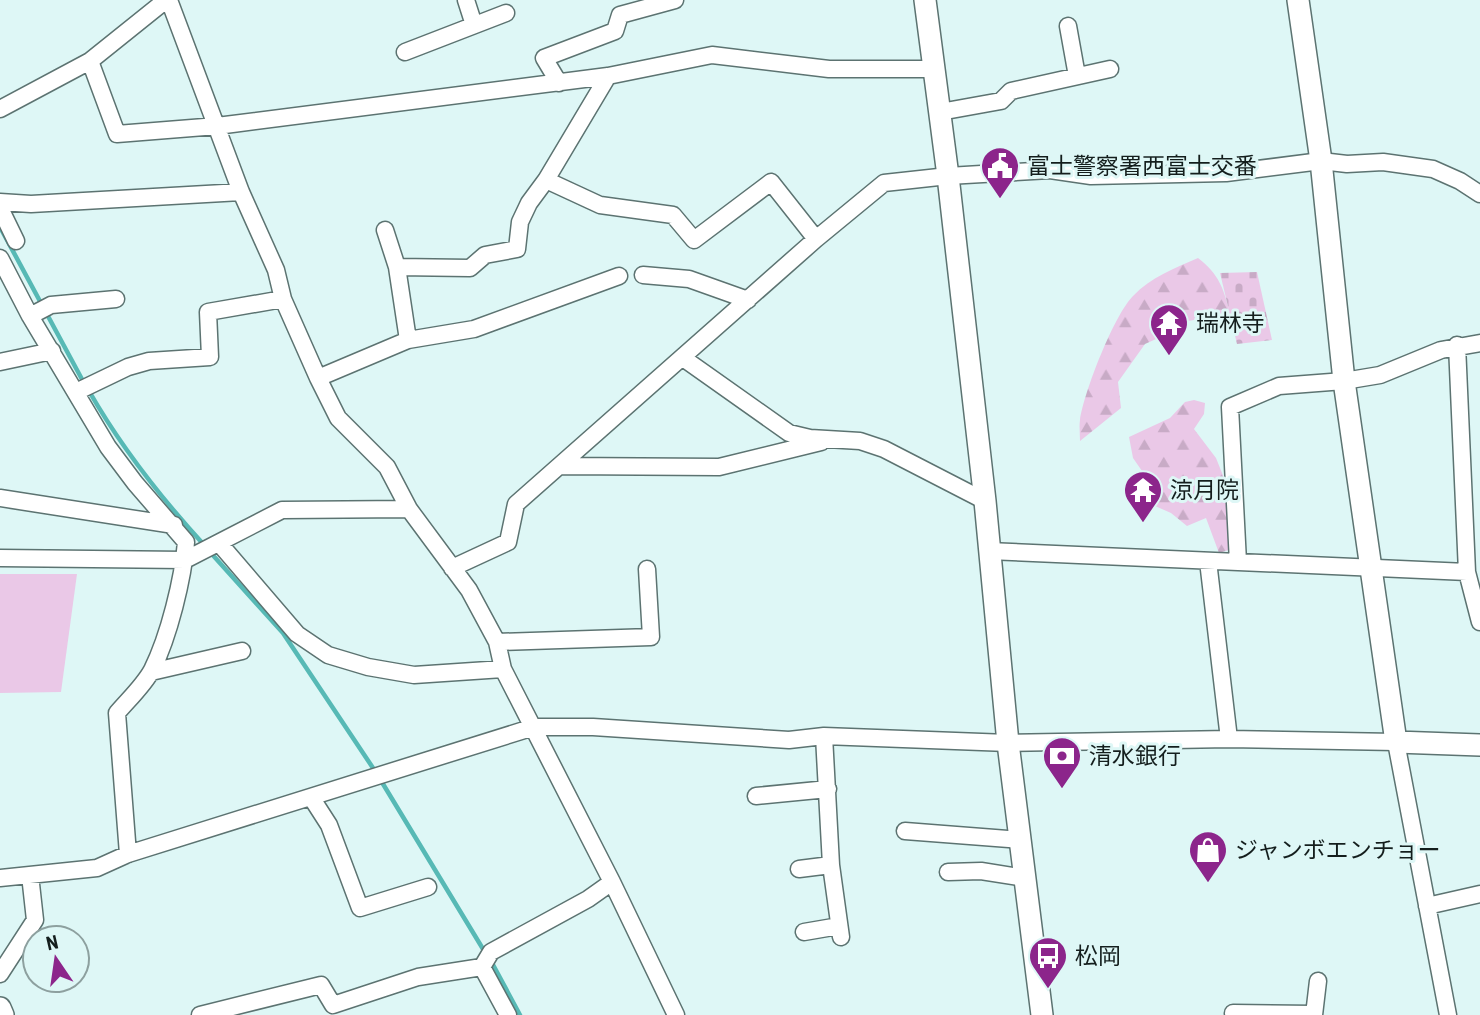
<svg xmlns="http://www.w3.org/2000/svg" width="1480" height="1015" font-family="'Roboto Condensed','Noto Sans JP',sans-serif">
<defs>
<pattern id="forest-firs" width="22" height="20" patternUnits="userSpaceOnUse" patternTransform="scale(1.75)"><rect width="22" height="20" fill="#eac8e7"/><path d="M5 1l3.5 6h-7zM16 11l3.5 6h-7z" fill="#c8abc6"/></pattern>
<pattern id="cemetery-stones" width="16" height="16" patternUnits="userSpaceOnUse" patternTransform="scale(1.75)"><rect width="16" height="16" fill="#eac8e7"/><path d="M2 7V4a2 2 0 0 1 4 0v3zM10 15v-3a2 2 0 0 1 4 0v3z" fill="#c8abc6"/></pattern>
</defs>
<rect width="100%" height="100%" fill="#def7f6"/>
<!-- forest -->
<path fill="url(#forest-firs)" d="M1198,258C1219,274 1224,289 1230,314L1182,322L1176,330L1145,344L1118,382L1121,408L1080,441C1080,434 1079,426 1080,420C1084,392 1114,315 1133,296C1151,277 1175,268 1198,258Z
M1194,400L1205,403L1204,414L1194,429L1216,458L1224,478L1235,548L1219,553L1206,518L1187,526L1171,513L1155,506L1140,486L1142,471L1133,458L1129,437L1170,418L1185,402Z"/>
<!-- cemetery -->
<path fill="url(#cemetery-stones)" d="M1257,272L1272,340L1237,344L1220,273Z"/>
<!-- garden -->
<path fill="#eac8e7" d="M0,574H77L61,692L0,693Z"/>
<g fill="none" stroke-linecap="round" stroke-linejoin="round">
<!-- stream -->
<path stroke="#57b9b5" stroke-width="4.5" d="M0,227L84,383
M89,391C121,447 161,498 205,546
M210,552L283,633L375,771
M380,779L486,954
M491,961L520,1015"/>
<defs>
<path id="street" d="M169,0L241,192L276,270L283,299L318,378L338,418L387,467L409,509L469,590L497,642L503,669L612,882L676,1015
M466,0L474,25
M1068,26L1077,76
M405,52L506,13
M90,61L117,134L217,126L608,76L712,55L829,69H935
M559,83L544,58L615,31L620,15L675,0
M0,109L90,61L166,0
M940,112L1001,101L1011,91L1110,69
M546,180L600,205L673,215L694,240L771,182L816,239
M0,202L31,204L241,192
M0,208L16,241
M0,258L30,316L108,447L135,483L186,542C183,579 169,636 152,670C144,685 129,699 117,713L128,854
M397,267L470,268L485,255L517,249L520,222L529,203L546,180L608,76
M643,275L689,279L748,300
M30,316L51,305L116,299
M408,340L474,329L619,276
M1457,345L1467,572L1480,622
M683,358L789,433L810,438L860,441L884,449L985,501
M0,362L52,351
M318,378L408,340L397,267L385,230
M76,392L128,367L149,361L210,357L208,312L283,299
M561,466L719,467L821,442
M0,498L174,525
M219,543L297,634L328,655L368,667L414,675L503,669
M988,551L1467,572
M0,558L185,560L282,510L409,509
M1208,561L1229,739
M1238,562L1230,407L1279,386L1344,381L1380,375L1441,350L1480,343
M452,568L508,542L516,504L816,239L884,183L948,176L1050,170L1091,176L1226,173L1321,161L1347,164L1383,162L1433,169L1460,181L1480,194
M497,642L651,637L647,569
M151,672L242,651
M824,736L831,865L841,937
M756,796L828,789
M311,797L329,825L360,908L428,887
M905,831L1020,840
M799,869L831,865
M948,872L981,871L1025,878
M0,878L97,868L128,854L534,727H593L789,740L824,736L1008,743L1229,739L1396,742L1448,1015
M1427,906L1480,894
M804,932L839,926
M482,967L508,1015
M0,974L35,920L30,875
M1233,1013L1314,1014
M200,1015L321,985L333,1005L418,977L482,967L491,952L588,899L612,882
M1314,1015L1318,981"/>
<path id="secondary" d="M925,0L948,176L985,501L1008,743L1042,1015
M1298,0L1321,161L1344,381L1396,742L1480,745
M0,1008L3,1015"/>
</defs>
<!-- street casing -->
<use href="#street" stroke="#5c7371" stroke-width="19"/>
<!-- secondary casing -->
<use href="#secondary" stroke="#5c7371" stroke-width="24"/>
<!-- street -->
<use href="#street" stroke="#fff" stroke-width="16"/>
<!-- secondary -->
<use href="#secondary" stroke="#fff" stroke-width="21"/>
</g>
<!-- icons -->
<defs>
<symbol id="civic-pin" viewBox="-11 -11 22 30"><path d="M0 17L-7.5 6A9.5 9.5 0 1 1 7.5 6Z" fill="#8c258b" stroke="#def7f6"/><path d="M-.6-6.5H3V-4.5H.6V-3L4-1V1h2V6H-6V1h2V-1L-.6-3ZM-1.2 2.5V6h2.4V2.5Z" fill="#fff"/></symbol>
<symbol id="temple-pin" viewBox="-11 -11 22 30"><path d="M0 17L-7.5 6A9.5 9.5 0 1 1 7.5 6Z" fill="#8c258b" stroke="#def7f6"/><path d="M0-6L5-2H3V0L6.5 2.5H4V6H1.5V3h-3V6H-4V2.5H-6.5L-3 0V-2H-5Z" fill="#fff"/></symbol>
<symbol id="bank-pin" viewBox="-11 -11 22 30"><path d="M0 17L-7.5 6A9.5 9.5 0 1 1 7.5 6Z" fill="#8c258b" stroke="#def7f6"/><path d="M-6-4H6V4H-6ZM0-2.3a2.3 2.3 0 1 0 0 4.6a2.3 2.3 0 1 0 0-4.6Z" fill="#fff"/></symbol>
<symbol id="shop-pin" viewBox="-11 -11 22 30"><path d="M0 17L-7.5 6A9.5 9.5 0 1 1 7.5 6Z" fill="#8c258b" stroke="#def7f6"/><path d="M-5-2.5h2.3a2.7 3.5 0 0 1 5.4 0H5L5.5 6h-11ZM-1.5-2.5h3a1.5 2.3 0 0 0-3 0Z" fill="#fff"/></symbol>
<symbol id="bus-pin" viewBox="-11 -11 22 30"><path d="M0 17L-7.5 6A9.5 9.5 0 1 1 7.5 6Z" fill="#8c258b" stroke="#def7f6"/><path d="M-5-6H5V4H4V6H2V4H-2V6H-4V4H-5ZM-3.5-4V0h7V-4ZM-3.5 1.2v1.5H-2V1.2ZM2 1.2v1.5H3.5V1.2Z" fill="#fff"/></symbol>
</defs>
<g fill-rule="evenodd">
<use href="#civic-pin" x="978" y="144" width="44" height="60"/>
<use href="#temple-pin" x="1147" y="301" width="44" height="60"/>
<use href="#temple-pin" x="1121" y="468" width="44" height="60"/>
<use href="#bank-pin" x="1040" y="734" width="44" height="60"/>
<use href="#shop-pin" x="1186" y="828" width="44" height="60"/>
<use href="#bus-pin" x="1026" y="934" width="44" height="60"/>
</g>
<g text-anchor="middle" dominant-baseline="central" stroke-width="6" stroke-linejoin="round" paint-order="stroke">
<!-- poi labels -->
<g font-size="23" fill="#141e1d" stroke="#def7f6" text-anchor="start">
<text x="1027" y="166">富士警察署西富士交番</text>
<text x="1196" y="323">瑞林寺</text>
<text x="1170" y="490">涼月院</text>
<text x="1089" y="756">清水銀行</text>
<text x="1235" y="850">ジャンボエンチョー</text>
<text x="1075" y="956">松岡</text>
</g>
</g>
<!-- north arrow -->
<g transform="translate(56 959) rotate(347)"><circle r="33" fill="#def7f6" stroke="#8da09f" stroke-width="2"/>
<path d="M0-5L12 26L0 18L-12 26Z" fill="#8c258b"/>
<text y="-10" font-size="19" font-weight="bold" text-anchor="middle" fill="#141e1d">N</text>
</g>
</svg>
